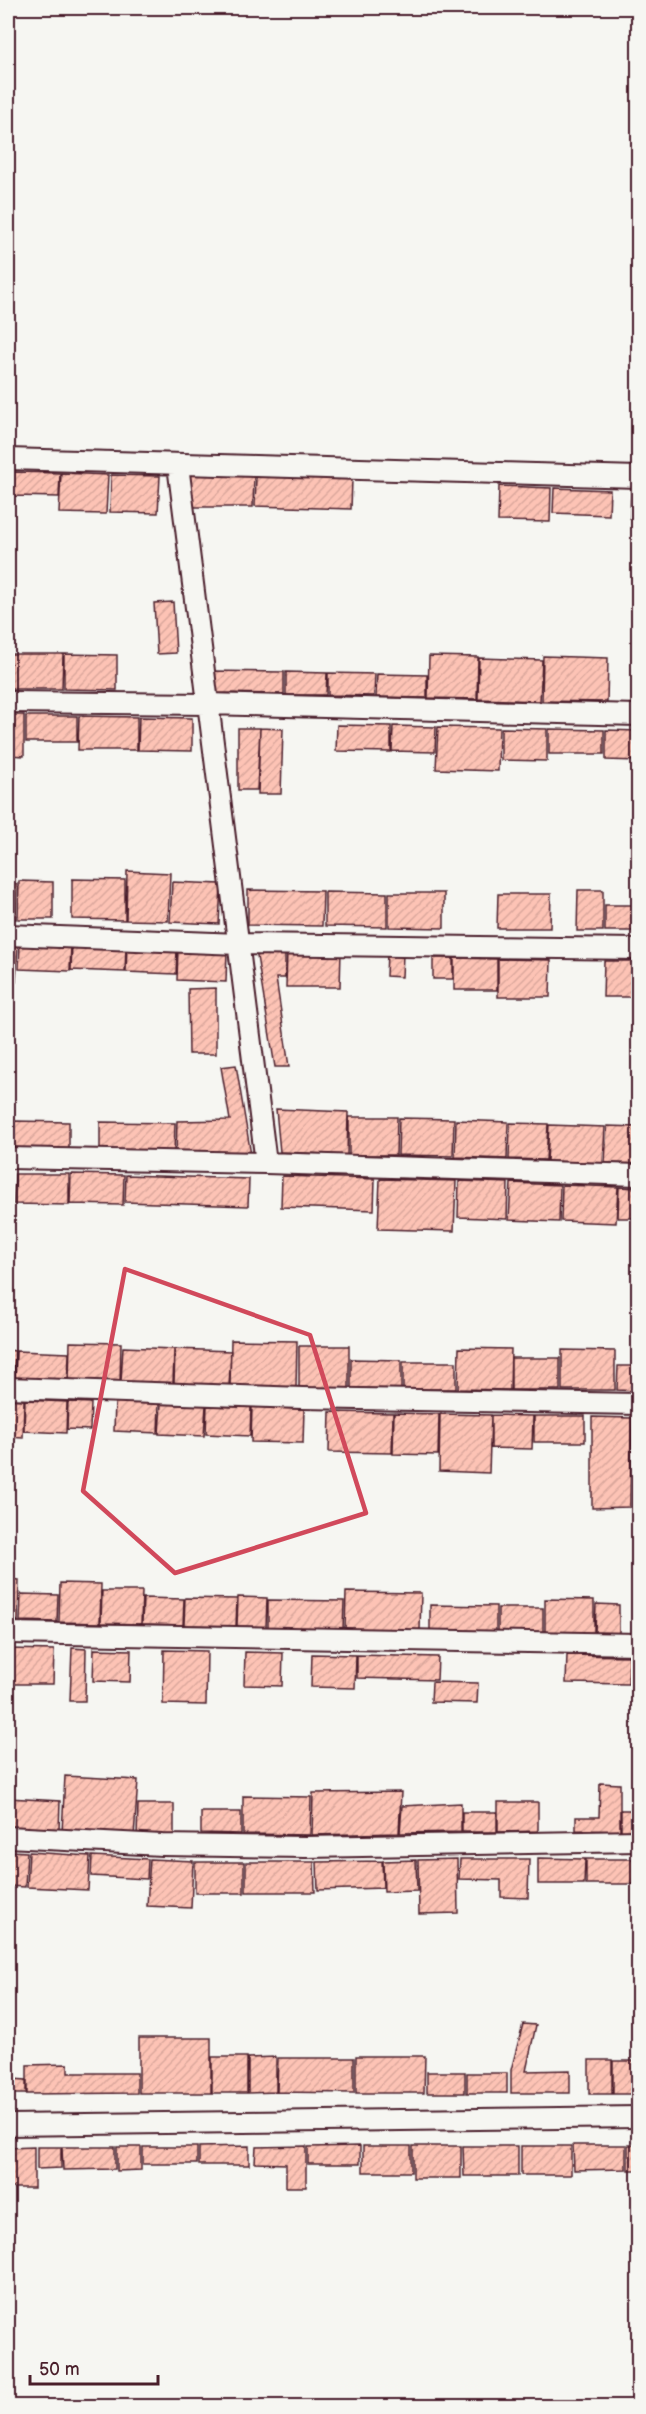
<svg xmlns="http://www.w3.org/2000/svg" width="646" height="2414" font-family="'Balsamiq Sans',sans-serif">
<defs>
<pattern id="building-hatch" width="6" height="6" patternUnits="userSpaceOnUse" patternTransform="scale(1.5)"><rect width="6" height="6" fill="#fdc3b5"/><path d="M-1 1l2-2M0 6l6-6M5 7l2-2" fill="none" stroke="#daa79c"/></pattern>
</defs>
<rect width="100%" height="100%" fill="#f6f6f2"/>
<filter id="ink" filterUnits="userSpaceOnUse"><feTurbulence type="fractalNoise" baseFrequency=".0167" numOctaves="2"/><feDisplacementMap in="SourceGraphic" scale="12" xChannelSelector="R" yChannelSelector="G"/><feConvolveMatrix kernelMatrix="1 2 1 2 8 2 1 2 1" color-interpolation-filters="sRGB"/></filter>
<g filter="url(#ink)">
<!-- building -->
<path fill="url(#building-hatch)" stroke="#4a1f2b" stroke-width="1.5" d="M8,472H13L12,504H8Z
M14,472L60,473L59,497L13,496Z
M61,473L108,475L106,514L59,513Z
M189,474L254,476L253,507H190Z
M111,475L160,476L158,513L110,512Z
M256,476L352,479L351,509L255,506Z
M499,486L551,488L550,522L498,521Z
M554,488L610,490L609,515L553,513Z
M631,490H638V518H630Z
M173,602L176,653L157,654L154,603Z
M11,654H63L62,689H11Z
M64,654L117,655V690L64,689Z
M429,656L478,657L477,699L428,698Z
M543,656L608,658L607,702L542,701Z
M479,658L542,660L540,701L478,699Z
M211,671L284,672V694L214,693Z
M286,672L327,673L326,695H286Z
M328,673L375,674L374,696L328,695Z
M377,674L427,675V698L376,697Z
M8,715H24V756L8,755Z
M26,716H77V742H26Z
M79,716L137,717V750H78Z
M139,717L192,718V751L138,750Z
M337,725L391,726V752L336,751Z
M393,726L436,727L435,752L392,751Z
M438,727L499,728L498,771L436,769Z
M238,728H260L257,790H238Z
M260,728L283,729L281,794H258Z
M501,728L547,729V761L501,760Z
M549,729L604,730V754H549Z
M606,730L638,731V761L606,760Z
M127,871L170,873L168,921L126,920Z
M72,879L125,880V920L72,919Z
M19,881L53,882V919H18Z
M172,882L221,884L219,924L170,922Z
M8,884H17L16,919L8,918Z
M248,890L323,891L322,926L248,925Z
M578,890H603V931H577Z
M325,892L387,893V927L325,926Z
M389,893H444V928L389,927Z
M498,894H551L550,928H497Z
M605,905H638V931H605Z
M8,941H18L16,982L8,981Z
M20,941L71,943L70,971L19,969Z
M72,944L126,946L125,972L71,970Z
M127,946L177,948L176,974L126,972Z
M178,948L227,950L226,982L177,980Z
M256,950H285V978H276L289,1067H275Z
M287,951H341L340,987H286Z
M387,953L403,954L402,977L386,976Z
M433,958H453V979H433Z
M454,958L497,959V990H454Z
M498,959L551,960L550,997H498Z
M604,961H638V997H603Z
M216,988V1054H189L188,989Z
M236,1065L251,1155L176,1154L177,1121L230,1120L221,1067Z
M8,1109H12L11,1150H8Z
M276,1109L348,1112L347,1155L280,1152Z
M349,1117H397L396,1155H349Z
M399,1118L454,1119L453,1156L398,1155Z
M456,1120L508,1122L507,1159L455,1157Z
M13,1121L69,1122V1152L13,1150Z
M100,1122L175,1123L174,1154L100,1153Z
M510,1123L548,1124L546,1160L509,1159Z
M549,1125L605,1127L603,1163L547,1161Z
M607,1126L638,1127V1164L605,1163Z
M15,1174H69V1205L14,1204Z
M71,1174L124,1175L123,1205L70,1204Z
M126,1175L249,1179L248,1206L125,1202Z
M282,1176L375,1179L374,1210L281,1207Z
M380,1179L456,1181L454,1231L378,1229Z
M459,1181L508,1183L507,1219L458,1217Z
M511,1183L560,1185L559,1222L509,1220Z
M562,1185L618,1187L616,1223L561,1221Z
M619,1187L638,1188V1218H618Z
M231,1340L297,1341L296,1388L230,1387Z
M70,1342L121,1343L120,1382L69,1381Z
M299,1346H349V1388H299Z
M123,1347L174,1349L173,1384L121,1382Z
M459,1348L511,1349L510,1390L458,1389Z
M175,1349L231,1351L229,1386L174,1384Z
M8,1350L15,1351L14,1378H8Z
M562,1350L615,1351V1390H562Z
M16,1351L69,1353L68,1381L15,1379Z
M511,1358H560V1390H511Z
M351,1359L401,1360V1389L351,1388Z
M403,1362H456V1389H403Z
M618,1366H638V1391L617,1390Z
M8,1399L24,1400L23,1438L8,1437Z
M25,1400L67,1402L66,1433L24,1431Z
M115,1401L159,1403L158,1433L114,1431Z
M68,1402L91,1403L90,1430L67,1429Z
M161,1404L206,1405L204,1436L159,1434Z
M207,1406L251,1407L250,1436L206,1434Z
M252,1407L304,1409L303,1443L251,1442Z
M330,1412L393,1413L392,1453L329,1452Z
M394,1413L439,1414L438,1455L393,1454Z
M440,1414L491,1415L489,1473L439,1471Z
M491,1415L533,1416L532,1449L491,1448Z
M534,1416H585V1442H534Z
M592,1417L632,1418L630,1507L592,1508Z
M633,1418H638V1445H632Z
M8,1579L19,1580L18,1621H8Z
M60,1583L101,1584L100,1623L59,1622Z
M102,1591H142L141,1624L101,1623Z
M346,1592L421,1593L420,1630L345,1629Z
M21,1594L58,1595L57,1622L20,1621Z
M238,1597L267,1598L266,1627L237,1626Z
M143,1598L184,1599L183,1625L142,1624Z
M185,1598L237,1599L236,1626L184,1625Z
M545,1599L594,1600V1633H545Z
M268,1600L344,1601L343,1629L268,1627Z
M596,1604L619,1605V1634L595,1633Z
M430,1605L496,1606V1632L430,1631Z
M498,1608H543V1632H498Z
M72,1648L86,1649L85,1701H70Z
M8,1649L54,1650L53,1684H8Z
M94,1649L131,1650L130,1682L93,1681Z
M164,1650L207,1651L206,1705L163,1704Z
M245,1652L283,1653L282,1686L244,1685Z
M312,1654L356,1655L355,1688L311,1687Z
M357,1655L438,1657L437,1680L357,1678Z
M567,1655L629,1656L628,1684L566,1683Z
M432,1682L478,1683L477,1703L431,1702Z
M65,1776L138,1780L134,1836L62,1832Z
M600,1783L620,1784V1831L576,1830V1817H599Z
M401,1792L399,1833L312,1835L313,1793Z
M243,1796L311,1797L310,1835L243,1834Z
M8,1798L60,1801L59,1831L8,1829Z
M498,1802H538V1831L498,1832Z
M461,1803V1832L400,1833L402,1806Z
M138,1804H174V1836H137Z
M621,1810H638V1831H621Z
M201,1812H241V1834L201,1833Z
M462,1812H497V1832H462Z
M8,1851L27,1852L25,1887L8,1886Z
M29,1852L90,1856L88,1890L27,1887Z
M92,1856L148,1859L147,1879L91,1876Z
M538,1858L585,1859L584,1884H538Z
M150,1859L193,1861L191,1908L147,1906Z
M457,1859L458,1913L419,1914L418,1860Z
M460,1859H529L528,1898L501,1897V1880L459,1879Z
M586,1859H638V1884H586Z
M416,1860L417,1891L384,1892L383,1861Z
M382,1861L383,1888L318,1890L317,1862Z
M195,1862H244V1893H195Z
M246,1862H314L315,1892H246Z
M523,2024L536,2025L526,2071L570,2070V2093H511V2070Z
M139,2038H211V2093H139Z
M356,2056H425L424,2093H356Z
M212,2057H247V2093H212Z
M276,2057V2092L248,2093V2058Z
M278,2058H354V2093L277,2092Z
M8,2059H12V2079L26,2080V2094H8Z
M589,2060H612V2094H589Z
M613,2061H638V2094H613Z
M68,2064V2073H137V2093L27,2094V2065Z
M427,2072H465V2093H427Z
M467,2073H507V2093H467Z
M573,2145H626V2169L574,2170Z
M628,2145H638V2170H628Z
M249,2146V2165H199V2147Z
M306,2146V2187H286V2164L255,2163L256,2147Z
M360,2146V2164H308V2147Z
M363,2146H411V2172H363Z
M413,2146H461V2178H413Z
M463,2146H518V2176H464Z
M521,2146H571V2175H521Z
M34,2147V2188H8V2148Z
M37,2147H61V2168L37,2169Z
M62,2147H115V2169L63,2170Z
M117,2147H141V2170L117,2171Z
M143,2147H197V2164H143Z"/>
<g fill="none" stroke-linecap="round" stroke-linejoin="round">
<defs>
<path id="minor" d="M8,459L638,477
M178,465L266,1163
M8,702L208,704L638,715
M8,935L239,944L638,949
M8,1158L266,1163L638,1175
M8,1388L302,1398L638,1404
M8,1633L638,1644
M8,1837L162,1845L306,1847L638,1841
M8,2125L638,2117"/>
</defs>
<!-- minor casing -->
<use href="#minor" stroke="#4a1f2b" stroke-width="24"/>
<!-- minor -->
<use href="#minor" stroke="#f6f6f2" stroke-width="20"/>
</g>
</g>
<!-- marked area -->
<path fill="none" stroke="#d1495b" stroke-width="4.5" stroke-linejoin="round" d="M125,1269L310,1335L366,1513L175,1573L83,1491Z"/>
<!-- margin -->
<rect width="646" height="2414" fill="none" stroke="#f6f6f2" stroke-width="30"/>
<rect x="15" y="15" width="616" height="2384" fill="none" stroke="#4a1f2b" stroke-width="2" filter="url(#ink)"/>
<!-- scale -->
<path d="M30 2375v9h128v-9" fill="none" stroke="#4a1f2b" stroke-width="3"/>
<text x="39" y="2375" font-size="18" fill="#4a1f2b" stroke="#f6f6f2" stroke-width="4.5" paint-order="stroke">50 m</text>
</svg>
